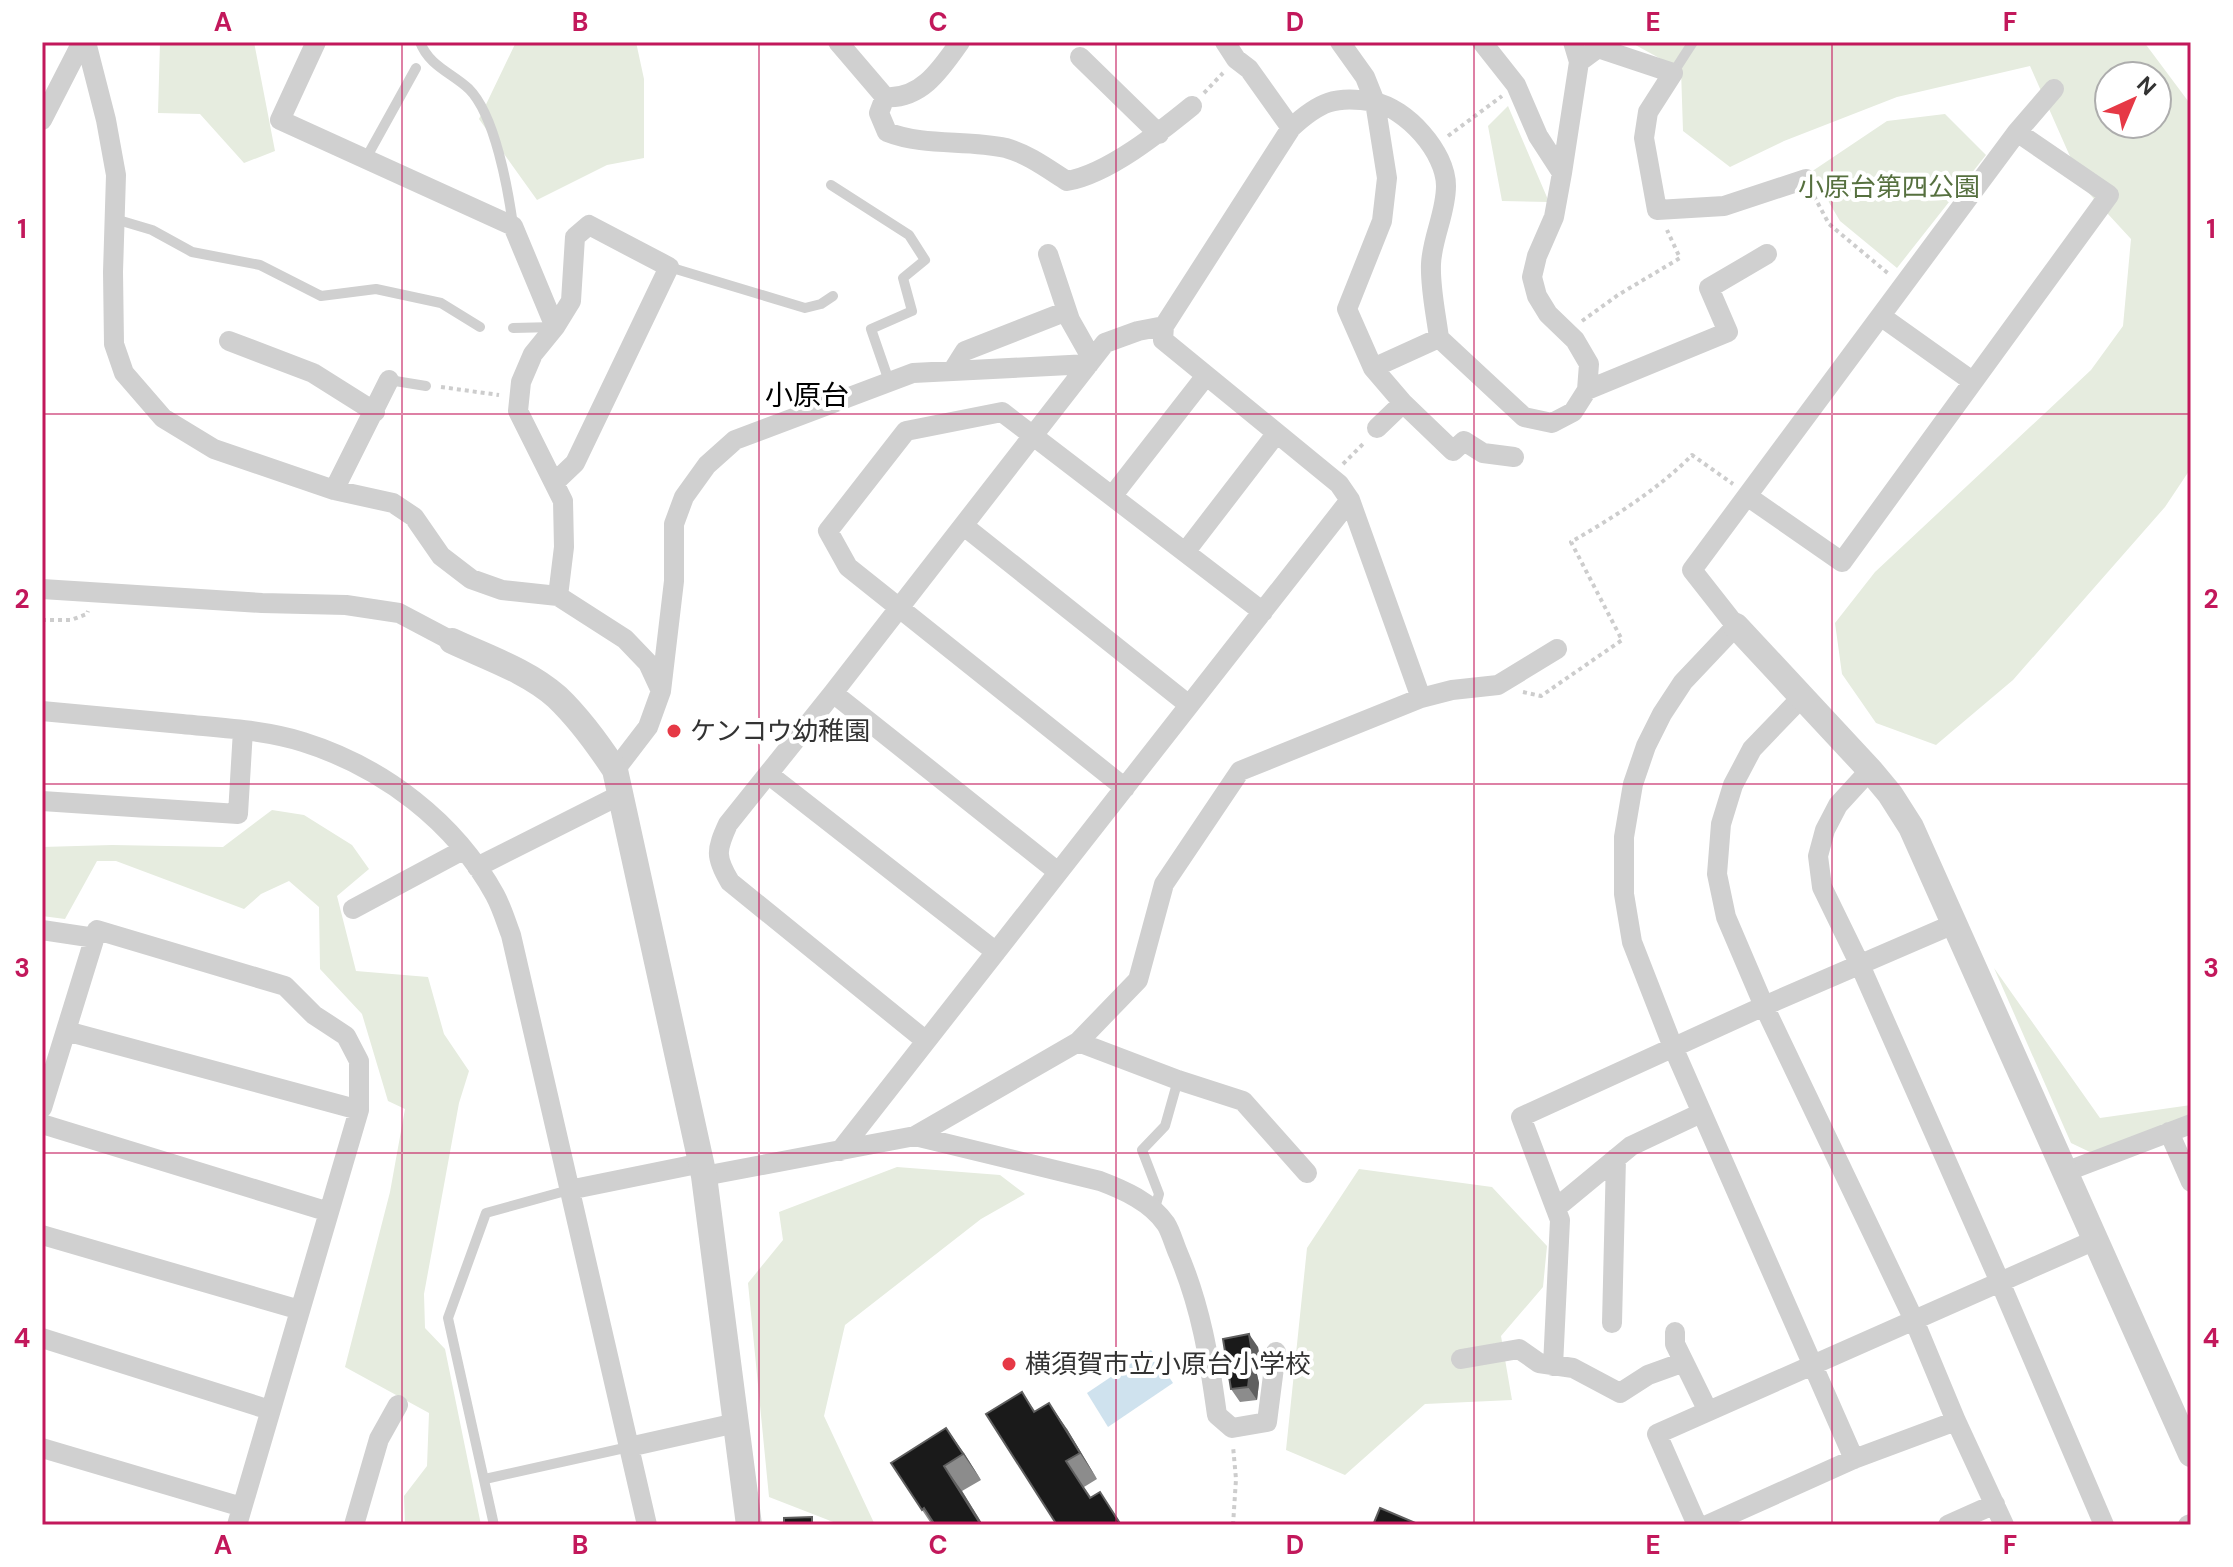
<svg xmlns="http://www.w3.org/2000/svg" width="2233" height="1567" font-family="'DM Sans','Noto Sans JP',sans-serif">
<rect width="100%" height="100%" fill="#fff"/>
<!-- green -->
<path fill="#e6ecdf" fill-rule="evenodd" d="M160,42H254L275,151L244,163L200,114L158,113Z
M516,42H636L644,79V158L607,165L537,200L479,119Z
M1630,42H2144L2191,105V468L2165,507L2013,680L1936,745L1876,723L1842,674L1835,623L1875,572L2091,370L2123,326L2131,239L2084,188L2030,66L1897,97L1784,141L1730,167L1683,131L1681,70ZM2109,76H2157V124H2109Z
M1508,106L1549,202L1502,201L1488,126Z
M1945,114L1986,155L1897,268L1840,221L1811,172L1887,121Z
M272,810L304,815L352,845L369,869L337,896L356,971L428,977L444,1034L469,1071L459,1103L424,1294L425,1328L445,1349L481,1525H405L404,1496L427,1466L429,1413L345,1367L390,1192L405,1109L388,1101L362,1014L320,969L319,907L289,881L261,894L244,909L116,861H97L65,919L42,916V847L112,845L223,847Z
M1994,968L2100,1118L2191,1105V1116L2092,1153L2071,1143Z
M897,1167L1000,1175L1025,1194L981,1219L845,1325L824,1416L875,1525H841L769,1497L748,1283L783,1240L779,1212Z
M1359,1169L1492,1187L1547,1246L1543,1287L1501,1336L1512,1400L1425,1404L1345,1475L1286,1450L1307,1248Z"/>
<!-- water -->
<path fill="#cfe2ee" d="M1151,1350L1173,1383L1108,1427L1087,1393Z"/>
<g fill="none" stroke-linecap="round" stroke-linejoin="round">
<!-- path -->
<path stroke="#cdcdcd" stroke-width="4" stroke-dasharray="4 4" stroke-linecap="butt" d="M1204,93L1223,73
M1448,136L1502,96
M1814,196L1829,224L1890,275
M1582,321L1618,295L1680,258L1667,230
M441,387L499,395
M1343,464L1365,442
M42,620H71L87,614L88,611
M1523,692L1541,696L1622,640L1571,542C1611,519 1660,488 1692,455L1733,484
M1233,1525L1236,1479L1233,1446"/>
<!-- service -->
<path stroke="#d0d0d0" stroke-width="10" d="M420,42C429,66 452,73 469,89C495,115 508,189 513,225
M1673,73L1693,42
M365,160L416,68
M831,185L909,235L925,260L903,278L912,311L871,329L889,381
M115,219L152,230L192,252L260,265L321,296L376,289L441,303L480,327
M669,267L805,308L821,304L833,296
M513,328L555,327
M389,380L426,386
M1154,1211L1159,1194L1142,1150L1165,1126L1178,1080
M485,1479L629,1447
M494,1525L448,1318L486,1213L569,1190"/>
<!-- minor -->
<path stroke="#d0d0d0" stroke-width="20" d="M86,42L106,120L116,175L113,272L114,344L124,373L163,418L214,449L334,490L393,503L414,517L441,556L471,579L502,590L558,596L625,639L648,663L661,691
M316,42L280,120L513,226L555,327
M838,42L885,97C921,100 941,69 960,42
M1225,42L1236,59L1249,69L1291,128
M1340,42L1365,77L1375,102L1387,178L1382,221L1347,309L1373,368L1403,403L1453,451L1464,441L1483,453L1514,457
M1482,42L1516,85L1538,136L1562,173
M1080,57L1159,134
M1579,62L1598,48L1673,73L1648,112L1644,138L1657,210L1724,206L1806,179
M885,97L879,113L887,132C925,147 966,139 1006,148C1028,154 1048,169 1067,181C1108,174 1160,132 1192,106
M42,120L82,42
M1048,254L1070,320L1092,359
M1882,317L1972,381
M229,341L313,373L375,412
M1373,368L1439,338
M953,370L965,351L1067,311
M1587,390L1728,332L1709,288L1767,254
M1377,428L1403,403
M554,483L575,463L669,267L589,225L575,237L571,301L555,327L533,354L521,382L518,411L563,501L564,547L558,596
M334,490L389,380
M1113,495L1205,377
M1747,496L1842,562L2109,195L2017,132
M964,526L1189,705
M1186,551L1276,434
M42,589L262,603L346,605L399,613L452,641
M833,693L1058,872
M1421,698L1350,500L1339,484L1163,340L1164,326L1291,128C1319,102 1335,95 1374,102C1406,108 1446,152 1446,186C1446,213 1432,238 1431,264C1430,288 1436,314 1439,338L1524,417L1552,423L1573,412L1587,390L1589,364L1575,340L1548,314L1537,296L1532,277L1537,256L1554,217L1562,173L1579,62L1573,42
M1801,698L1752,749L1733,785L1721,824L1717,874L1726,917L1764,1006L1914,1320L1956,1421L2004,1525
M42,711C89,715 136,720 182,724C222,728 265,730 303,742C383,767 455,822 495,895C502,908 506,922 511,935L647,1525
M615,770L648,727L661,691L674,581V524L684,497L707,465L735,440L913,373L1089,364
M1870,770L1838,805L1825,830L1818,856L1822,887L1860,965L2000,1282L2104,1525
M768,774L996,952
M1125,788L848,567L828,531L906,431L1002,412L1263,612
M42,801L238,814L243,730
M477,867L620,795
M353,909L463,850
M42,930L95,938
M66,1031L359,1110
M926,1041L730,882C715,857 716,850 728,824L833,693L1105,343L1138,331L1164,326
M1078,1042L1178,1080L1243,1101L1307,1173
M42,1108L97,930L285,986L314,1015L346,1036L359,1061V1110L237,1525
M42,1124L329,1212
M2169,1132L2191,1182
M915,1136L1100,1181C1124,1190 1151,1202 1166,1224C1171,1232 1174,1244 1178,1253C1201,1307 1209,1357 1217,1415L1232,1428L1267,1422L1276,1352
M840,1151L1350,500
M2065,1172L2191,1124
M704,1176L915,1136L1078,1042L1138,980L1164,884L1240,771L1421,698L1452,690L1498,685L1557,649
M569,1190L702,1163
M1556,1208L1631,1146L1701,1113
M42,1235L300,1310
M1612,1323L1616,1158
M1675,1332V1344L1708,1411
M42,1338L270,1410
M1461,1359L1519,1349L1539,1363L1573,1368L1620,1393L1648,1375L1684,1362
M1553,1366L1560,1220L1521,1117L1764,1006L1956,923
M629,1447L736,1423
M42,1448L242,1507
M1854,1459L1673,1047L1632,942L1624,894V837L1633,784L1646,746L1662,714L1683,682L1736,626L1692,570L2017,132L2054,89
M354,1525L379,1439L398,1405
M1697,1525L1657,1434L2095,1240
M1707,1525L1854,1459L1956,1421
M1948,1525L1995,1504
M2188,1525L2191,1524"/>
<!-- tertiary -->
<path stroke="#d0d0d0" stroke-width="26" d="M1736,626L1870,770L1890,794L1911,827L2191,1454
M452,641C486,657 528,671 557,697C580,719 598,744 615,770L704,1176L749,1525"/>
</g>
<!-- wall -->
<path fill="#8c8c8c" d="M1223,1339L1258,1347L1261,1365V1370H1256L1259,1383L1257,1400L1240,1402L1231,1389Z
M1022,1392L1035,1411L1067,1429L1097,1479L1084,1487L1091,1497L1100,1492L1122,1525H1057Z
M964,1453L981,1480L962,1491L983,1525H932L891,1463Z"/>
<!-- shaded-wall -->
<path fill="#5f5f5f" d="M1249,1334L1258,1347L1261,1365V1370L1252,1357Z
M1247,1357L1256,1370L1259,1383L1257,1400L1248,1387Z
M1049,1403L1067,1429L1097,1479L1080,1453Z
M946,1428L964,1453L981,1480L963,1454Z
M944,1466L962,1491L983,1525H981Z"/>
<!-- building -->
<path fill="#1a1a1a" stroke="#5f5f5f" stroke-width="2" d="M1249,1334L1252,1352V1357H1247L1250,1370L1248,1387L1231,1389L1223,1339Z
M1022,1392L1034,1412L1049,1403L1080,1453L1066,1461L1090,1498L1100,1492L1121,1525H1057L986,1414Z
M946,1428L963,1454L944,1466L981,1525H935L924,1508L922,1510L891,1463Z
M1380,1508L1418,1524L1417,1525H1373Z
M812,1517V1525H784V1518Z"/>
<!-- grid -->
<path fill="none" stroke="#c2185b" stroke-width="2" stroke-opacity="0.55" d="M402,42V1525M759,42V1525M1116,42V1525M1474,42V1525M1832,42V1525M42,414H2191M42,784H2191M42,1153H2191"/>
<!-- markers -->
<g fill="#e63946" stroke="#fff" stroke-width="3">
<circle cx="674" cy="731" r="8"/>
<circle cx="1009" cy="1364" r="8"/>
</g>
<g text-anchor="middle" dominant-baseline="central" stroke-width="8" stroke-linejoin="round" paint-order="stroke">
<!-- park labels -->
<g font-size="26" fill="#56703f" stroke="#fff">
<text x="1889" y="187">小原台第四公園</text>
</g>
<!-- poi labels -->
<g font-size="26" fill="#333" stroke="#fff" text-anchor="start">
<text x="690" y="731">ケンコウ幼稚園</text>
<text x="1025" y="1364">横須賀市立小原台小学校</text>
</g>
<!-- neighbourhood labels -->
<g font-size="28" fill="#000" stroke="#fff">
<text x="807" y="395">小原台</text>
</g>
</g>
<!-- border -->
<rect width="2233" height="1567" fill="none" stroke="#ffffff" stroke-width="88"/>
<!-- north arrow -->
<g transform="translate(2133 100) rotate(44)"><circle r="38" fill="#ffffff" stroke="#adadad" stroke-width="2"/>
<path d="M0-6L14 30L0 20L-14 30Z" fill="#e63946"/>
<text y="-12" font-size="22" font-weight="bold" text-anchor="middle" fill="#333333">N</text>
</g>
<rect x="44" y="44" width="2145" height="1479" fill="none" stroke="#c2185b" stroke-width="3"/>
<g font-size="26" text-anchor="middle" font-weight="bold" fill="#c2185b">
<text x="223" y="31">A</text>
<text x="580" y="31">B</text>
<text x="938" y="31">C</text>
<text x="1295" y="31">D</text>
<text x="1653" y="31">E</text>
<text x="2010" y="31">F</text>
<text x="22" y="238">1</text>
<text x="2211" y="238">1</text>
<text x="22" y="608">2</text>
<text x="2211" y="608">2</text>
<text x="22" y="977">3</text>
<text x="2211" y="977">3</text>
<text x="22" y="1347">4</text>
<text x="2211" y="1347">4</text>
<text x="223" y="1554">A</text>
<text x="580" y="1554">B</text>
<text x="938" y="1554">C</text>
<text x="1295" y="1554">D</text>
<text x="1653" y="1554">E</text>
<text x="2010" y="1554">F</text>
</g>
</svg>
